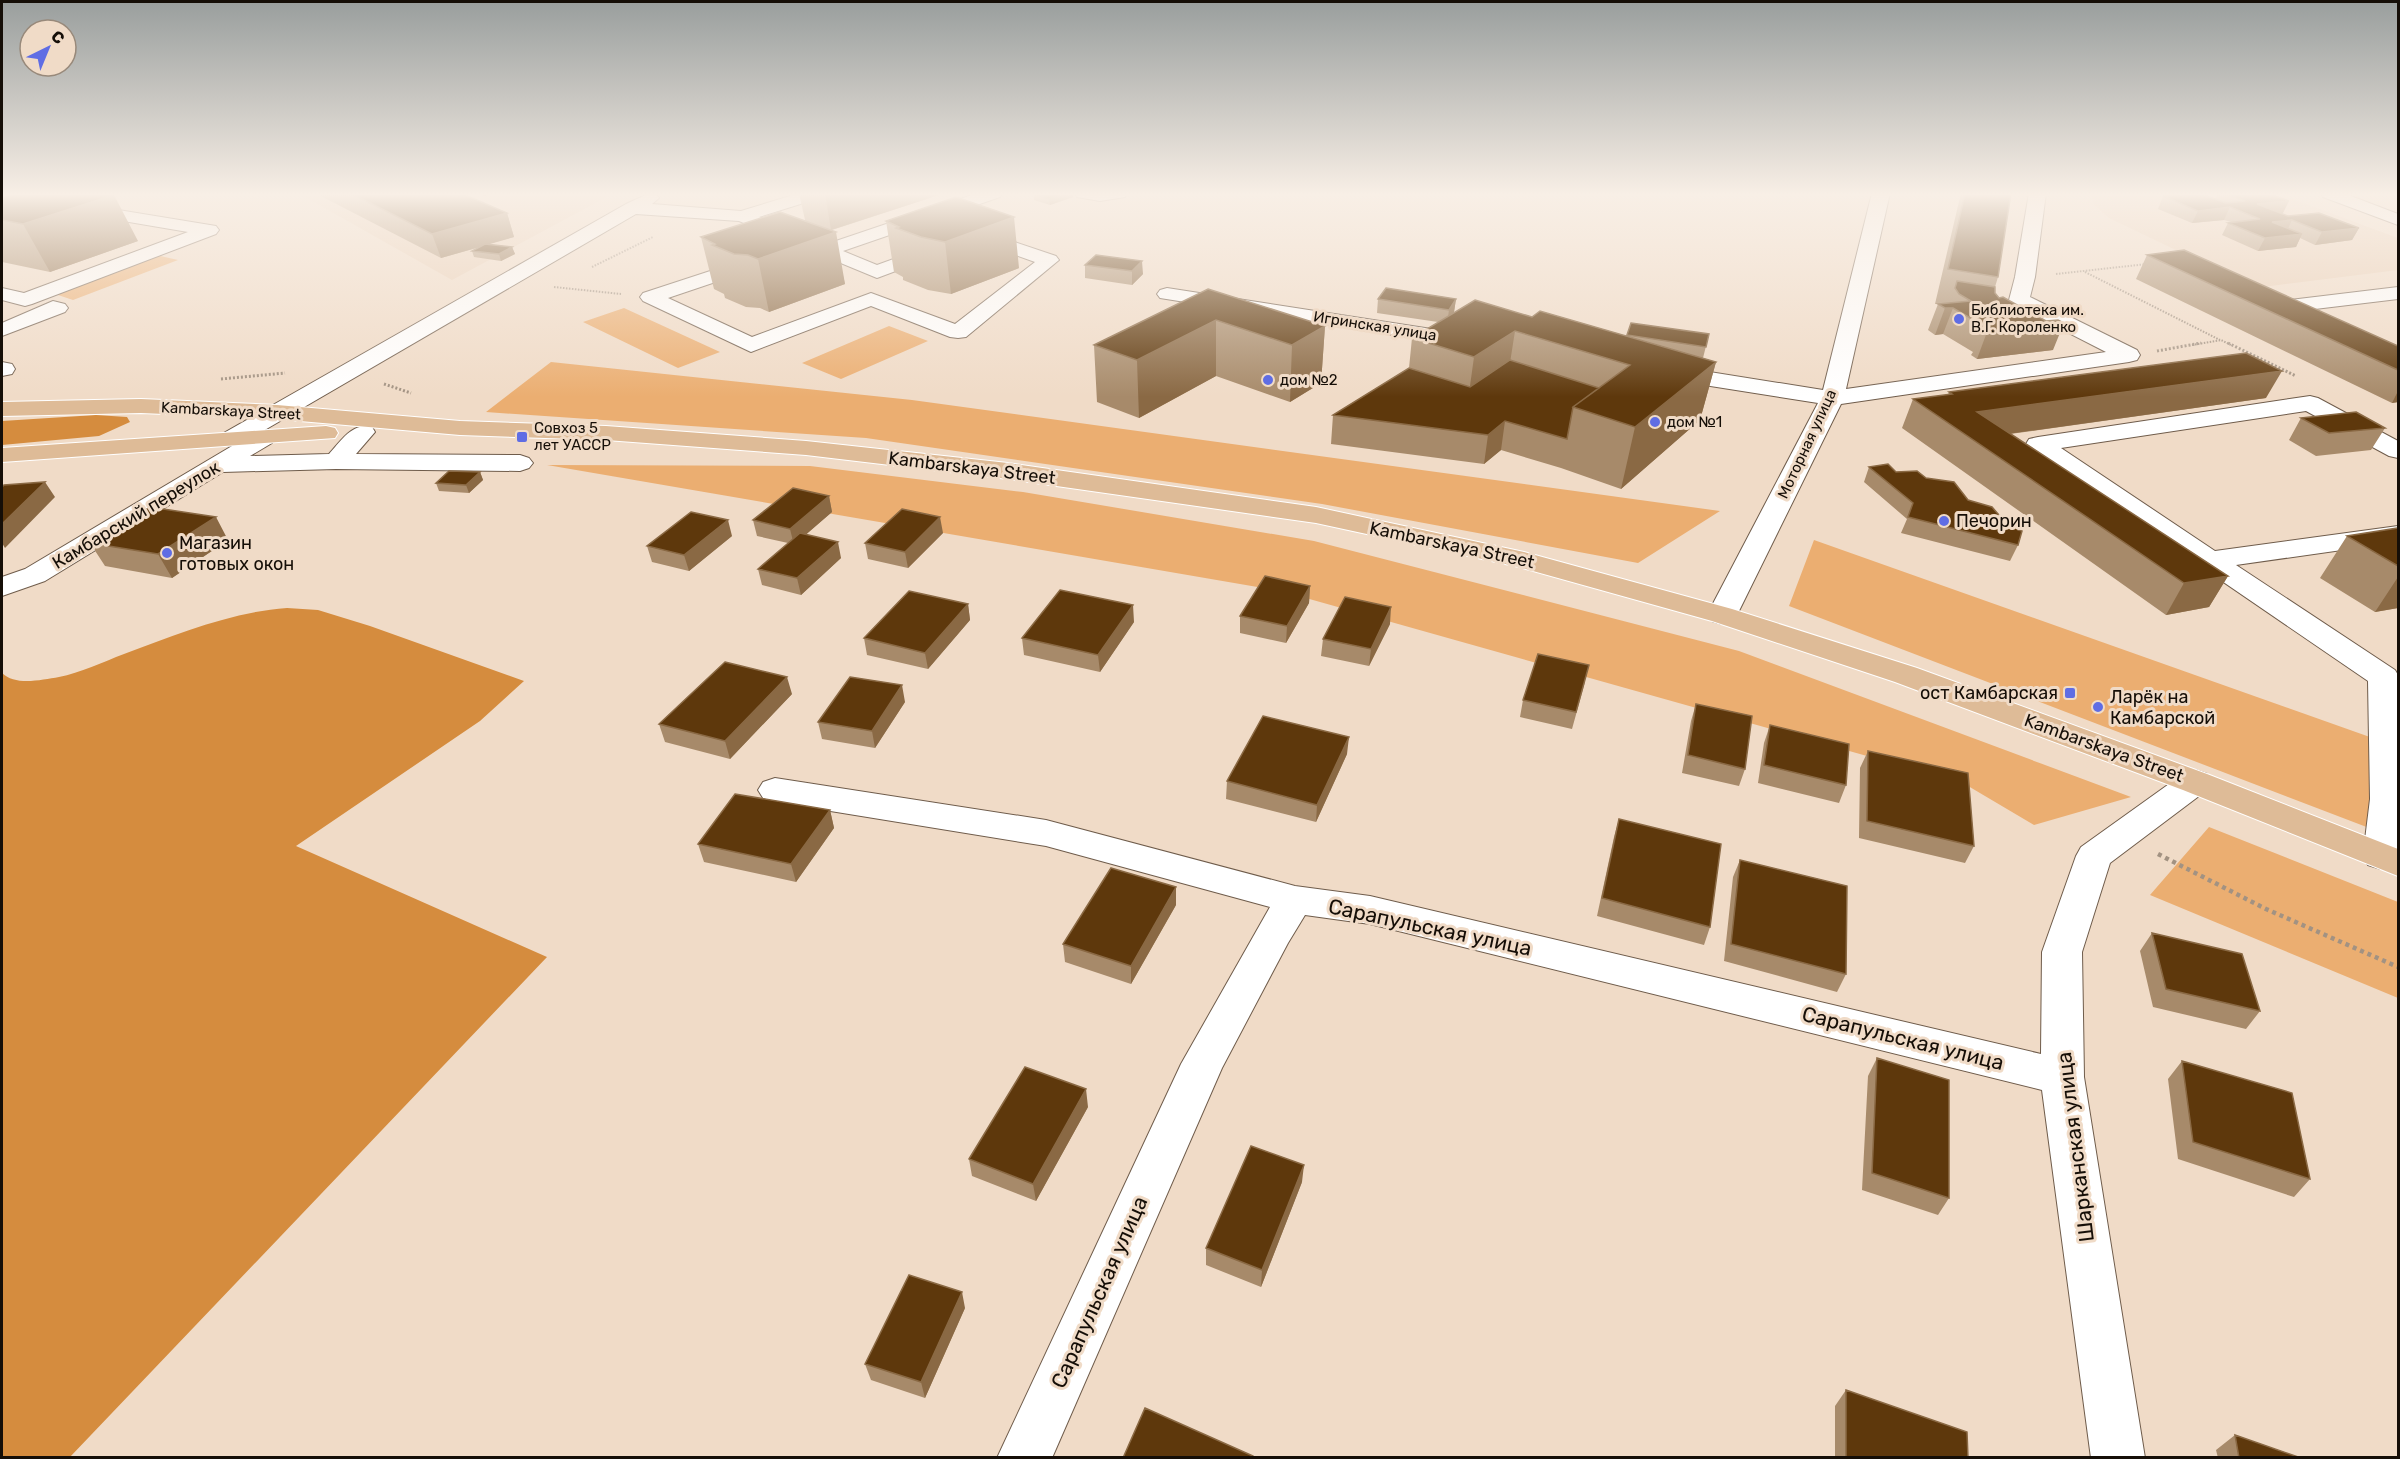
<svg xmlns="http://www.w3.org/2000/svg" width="2400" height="1459" font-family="Rubik,sans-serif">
<rect width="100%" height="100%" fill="#f0dbc7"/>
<!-- built -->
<path fill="#e9ceb5" d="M298,193H614L452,280Z
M2091,193H2276L2398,238V270L2255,288L2109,218L2094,205Z"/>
<!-- green -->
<path fill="#ebae71" d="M156,255L178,260L73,300L52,293Z
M624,308L720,352L678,368L583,322Z
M889,326L928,341L841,379L802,363Z
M551,362L912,400L1720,511L1638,563L1322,504L866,438L486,412Z
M547,465L810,466L1023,492L1314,541L1739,651L2131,797L2034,825L1963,783L1281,591Z
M1814,540L2398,747V839L1789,606Z
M2209,827L2398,902V998L2150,895Z"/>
<!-- forest -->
<path fill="#d58c3e" d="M96,415L127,417L130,422L99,436L2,445V421Z
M287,608L318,610L370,626L524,681L480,721L296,846L547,957L70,1457H2V673C15,686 41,680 59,677C80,673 103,662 124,654C176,635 230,612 287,608Z"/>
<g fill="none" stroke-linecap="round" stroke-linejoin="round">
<defs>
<path id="minor" d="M650,193L656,194L659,198L652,204L741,211L800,193H825L823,197L759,217L827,244L978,193H1002L1000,197L843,251L877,265L976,229L1056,256L1059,260L966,337L958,338L950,337L871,306L751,352L643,301L640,297L643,293L753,257L760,259L763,263L760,267L668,298L752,337L871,293L955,324L1035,262L976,241L877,278L739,221L636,214L263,431L272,433L275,438L272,443L250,456L329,454C341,441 352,422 372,427L375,432L356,454L520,455L529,458L533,463L529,468L520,471L336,469L223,472L45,581L2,596V577L25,569L232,446L222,444L219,439L222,434L626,204Z
M1074,193H1128L1125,197L1100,201L1077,197Z
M1872,193H1890L1846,389L2106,352L2012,304L2009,300L2015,277L2029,193H2046L2035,277L2030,297L2137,350L2140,355L2137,360L2129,362L1841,404L1737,615L1732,621L1722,624L1712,621L1707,615L1818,403L1666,379L1658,377L1655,372L1658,367L1666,365L1823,390Z
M2320,193H2343L2398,214V225L2323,197Z
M82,204L210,225L216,226L219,230L216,234L32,304L25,306L2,300V288L24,293L188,232L76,213L73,209L76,205Z
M2398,287V299L2290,312L2283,310L2280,306L2283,302L2290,300Z
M1167,288L1464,334L1472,335L1475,340L1472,345L1464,346L1160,298L1157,294L1160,290Z
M53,301L65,304L68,308L65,312L2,336V323Z
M2,362L12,364L15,369L12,374L2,376Z
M2310,396L2318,398L2398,441V458L2389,456L2306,411L2061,448L2215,551L2398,526V542L2236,565L2395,670L2398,675V857L2394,865L2381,869L2368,865L2363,856L2370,799L2368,681L2029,449L2026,444L2029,439L2038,437Z
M2195,770L2207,774L2212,782L2207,790L2110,863L2082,952L2084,1077L2145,1458H2091L2042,1090L1370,924L1305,915L1288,943L1222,1068L1052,1458H997L1181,1064L1270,907L1046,846L775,802L763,798L758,790L763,782L775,778L1046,820L1295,886L1370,896L2041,1054L2042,952L2076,856L2081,847L2183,774Z"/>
<path id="major" d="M141,399L277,405L460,421L606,426L806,441L1008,463L1316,507L1524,552L1732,609L1917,668L2207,774L2398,849V876L2183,790L1895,682L1712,621L1519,567L1316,523L1008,479L806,455L606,440L460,435L277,419L141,413L2,416V402Z
M326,426L335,428L338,433L335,438L2,462V448Z"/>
</defs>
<!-- minor casing -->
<use href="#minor" stroke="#6f5c4b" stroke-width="2"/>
<!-- major casing -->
<use href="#major" stroke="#fff" stroke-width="2"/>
<!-- path-far2 -->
<path stroke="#a29282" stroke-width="2" stroke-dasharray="1.5 1.5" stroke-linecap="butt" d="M592,267L653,237
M2085,272L2220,340
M2056,274L2147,264
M554,287L621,294
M2192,345L2221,340L2231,345"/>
<!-- path-far1 -->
<path stroke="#a29282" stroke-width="3" stroke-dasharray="2 2" stroke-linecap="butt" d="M2228,343L2296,376
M2157,351L2201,343
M221,379L285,373
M384,384L411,393"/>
<!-- path -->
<path stroke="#a29282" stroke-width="4.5" stroke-dasharray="4 4" stroke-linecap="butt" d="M2158,854L2266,909L2398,967"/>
<!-- minor -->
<use href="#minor" fill="#fff" fill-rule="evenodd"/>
<!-- major -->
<use href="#major" fill="#debb97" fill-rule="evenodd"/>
</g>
<!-- wall -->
<path fill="#a78a6a" d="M315,193H446L507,213L514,237L488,244L512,247L515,254L501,261L474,257L472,251L480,247L441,258Z
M475,193H498L484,196Z
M799,193H945L832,230L845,284L769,312L760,308L746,307L725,298L724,294L714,289L701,237L805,220Z
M1036,193H1073V197L1050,205L1034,200V194Z
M1961,193H2011L1998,277L1995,287V293L2053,350L1977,359L1971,355L1973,352L1943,334L1935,335L1928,330L1938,304H1935Z
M2218,193H2267L2283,213L2281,214L2288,216L2359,228L2352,240L2315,245L2300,238L2296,247L2258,251L2222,235L2228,223L2231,222L2224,220L2192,223L2158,209L2163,196L2215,199Z
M2,198L138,241L50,272L2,262Z
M886,221L1019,268L951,294L928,290L903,280V277L894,272Z
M1096,255L1143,274L1132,285L1085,278V265Z
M2147,255L2398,346V402L2392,403L2136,279Z
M1208,289L1325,326L1321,383L1290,402L1216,376L1139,418L1097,402L1094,345Z
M1378,299H1456L1454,312L1532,317L1627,336L1631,323L1709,334L1703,358L1716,362L1700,420L1621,489L1561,468L1501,450L1484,464L1331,444L1333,415L1409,368L1412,338L1438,322L1377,313Z
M1949,392L2266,398L2010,434L2228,576L2209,607L2166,615L1902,428L1913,399L1948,395Z
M2301,418L2385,428L2371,450L2316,456L2289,440Z
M1869,467L1926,478L1968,500L2018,530V545L2010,561L1901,533L1907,519L1864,482Z
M480,472L483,480L469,493L439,491L436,483Z
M829,496L832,512L806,534L841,558L801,595L762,585L758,569L788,543L757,536L753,520Z
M2398,528V608L2375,612L2320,578L2347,536Z
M943,533L908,568L868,559L865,543Z
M732,536L689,571L652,562L647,546Z
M228,540L172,578L105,566L90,543Z
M1310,586L1309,603L1286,643L1240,633V616Z
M968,604L970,620L928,669L867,655L864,638Z
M1134,622L1100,672L1024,655L1022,638Z
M1390,624L1369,666L1321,656L1323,639Z
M1585,682L1572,729L1520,717L1523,700Z
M792,694L730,759L665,742L659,724Z
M905,702L875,748L822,739L818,722Z
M1696,704L1745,769L1739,786L1682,773L1691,721Z
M1770,725L1846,785L1839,803L1758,783L1764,743Z
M1868,751L1974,846L1965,863L1859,838L1860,768Z
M1347,754L1316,822L1226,799L1227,781Z
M830,810L834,828L796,882L704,862L698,844Z
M1619,819L1710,927L1704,945L1597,916L1614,837Z
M1740,860L1846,974L1837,992L1724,961L1733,877Z
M1176,905L1131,984L1065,962L1063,944Z
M2152,933L2260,1011L2246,1029L2153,1007L2140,951Z
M1877,1058L1949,1198L1938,1215L1862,1190L1868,1076Z
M2182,1061L2310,1179L2294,1197L2178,1159L2168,1079Z
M1088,1107L1036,1201L972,1176L969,1159Z
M1302,1182L1261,1287L1206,1265V1248Z
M965,1308L925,1398L871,1380L865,1364Z
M1846,1390L1968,1458H1835V1406Z
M2235,1435L2301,1458H2218L2216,1450Z"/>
<!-- shaded-wall -->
<path fill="#8a6944" d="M482,193H498L484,196Z
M825,193H945L831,230Z
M1067,193H1073V197L1050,205L1049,199Z
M114,195L138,241L50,272L23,224Z
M2289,201L2283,213L2251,217L2257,204Z
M2230,207L2224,220L2192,223L2198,211Z
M507,213L514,237L441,258L432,234Z
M1014,217L1019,268L951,294L945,242Z
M2292,220L2286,233L2272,222Z
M2359,228L2352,240L2315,245L2322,232Z
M836,232L845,284L769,312L758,259Z
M2302,234L2296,247L2258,251L2265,238Z
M512,247L515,254L501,261L499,254Z
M1142,261L1143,274L1132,285V271Z
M1456,299L1454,312L1447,324L1449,310Z
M1945,308H1953L1943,334L1935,335Z
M1216,320V376L1139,418L1137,360Z
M2064,323L2053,350L1977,359L1987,332Z
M1325,326L1321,383L1290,402L1292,345Z
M1515,331L1506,388L1466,415L1474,357Z
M1716,362L1700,420L1621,489L1635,427Z
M2282,371L2266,398L1972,439L1977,412Z
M2398,391V402L2392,403Z
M1505,421L1501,450L1484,464L1488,435Z
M480,472L483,480L469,493L466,485Z
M45,482L55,497L5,548L2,543V524Z
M829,496L832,512L794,545L790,529Z
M216,517L228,540L172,578L158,554Z
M940,517L943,533L908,568L905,552Z
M728,520L732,536L689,571L684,555Z
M838,542L841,558L801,595L797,578Z
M2228,576L2209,607L2166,615L2184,583Z
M2398,577V608L2375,612Z
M1310,586L1309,603L1286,643L1287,626Z
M968,604L970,620L928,669L925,653Z
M1133,605L1134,622L1100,672L1098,655Z
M1391,607L1390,624L1369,666L1371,649Z
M787,677L792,694L730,759L725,741Z
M902,685L905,702L875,748L872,731Z
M1349,737L1347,754L1316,822L1317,805Z
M830,810L834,828L796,882L791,864Z
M1176,887V905L1131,984V966Z
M1086,1089L1088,1107L1036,1201L1033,1184Z
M1304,1165L1302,1182L1261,1287L1262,1270Z
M962,1292L965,1308L925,1398L921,1382Z"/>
<!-- building -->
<path fill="#5e380c" stroke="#8a6944" stroke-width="1.5" d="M18,193H104L114,195L23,224L2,220V198Z
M350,193H446L449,194L456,193H461L507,213L432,234Z
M1036,193H1067L1049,199L1034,194Z
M1965,193H2011L1998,277L1948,269Z
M2199,193L2226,203L2245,201L2223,193H2267L2289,201L2257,204L2288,216L2319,213L2359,228L2322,232L2292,220L2272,222L2302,234L2265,238L2228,223L2260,219L2230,207L2198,211L2163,196Z
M956,197L1014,217L945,242L921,237L896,228L899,227L886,221Z
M780,212L836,232L758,259L748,255L734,254L712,245L715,244L701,237Z
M485,244L512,247L499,254L472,251Z
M2184,250L2398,346V370L2147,255Z
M1096,255L1142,261L1132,271L1085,265Z
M1957,281L1995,287V293L1999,298L2003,297L2046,321L2058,320L2064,323L1987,332L1982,329L1988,328L1953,308H1945L1938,304L1971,301L1959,294L1955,288Z
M1386,288L1456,299L1449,310L1378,299Z
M1208,289L1325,326L1292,345L1216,320L1137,360L1094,345Z
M1475,300L1532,317L1540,311L1716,362L1635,427L1573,407L1630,365L1515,331L1474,357L1412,338Z
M1631,323L1709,334L1706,347L1627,335Z
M2246,353L2282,371L1977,412L2228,576L2184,583L1913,399L1952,394L1949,392Z
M1510,360L1599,388L1573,407L1567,439L1505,421L1488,435L1333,415L1409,368L1470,387Z
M2356,412L2385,428L2329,433L2301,418Z
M1888,464L1896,472L1917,471L1926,478L1954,482L1968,500L1992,507L1999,515L1997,518L2019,524L2018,530L2022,531L2018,545L1908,517L1913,503L1869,467Z
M449,471L480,472L466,485L436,483Z
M45,482L2,524V487L4,485Z
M793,488L829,496L790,529L753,520Z
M150,507L216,517L158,554L90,543Z
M902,509L940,517L905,552L865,543Z
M691,512L728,520L684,555L647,546Z
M2398,528V566L2347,536Z
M800,533L838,542L797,578L758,569Z
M1265,576L1310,586L1287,626L1240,616Z
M1060,590L1133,605L1098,655L1022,638Z
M909,591L968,604L925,653L864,638Z
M1345,597L1391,607L1371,649L1323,639Z
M1538,654L1589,665L1576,712L1523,700Z
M725,662L787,677L725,741L659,724Z
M850,677L902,685L872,731L818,722Z
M1696,704L1752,716L1745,769L1688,755Z
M1263,716L1349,737L1317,805L1227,781Z
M1770,725L1849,744L1846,785L1764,765Z
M1868,751L1968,773L1974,846L1867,821Z
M735,794L830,810L791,864L698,844Z
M1619,819L1721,844L1710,927L1602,898Z
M1740,860L1847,886L1846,974L1731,944Z
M1111,868L1176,887L1131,966L1063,944Z
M2152,933L2242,954L2260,1011L2166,989Z
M1877,1058L1949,1080V1198L1872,1173Z
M2182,1061L2292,1093L2310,1179L2193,1142Z
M1025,1067L1086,1089L1033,1184L969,1159Z
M1251,1146L1304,1165L1262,1270L1206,1248Z
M909,1275L962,1292L921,1382L865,1364Z
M1846,1390L1967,1432L1968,1458H1846Z
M1145,1408L1253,1456V1458H1123Z
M2235,1435L2301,1458H2239Z"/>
<!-- sky -->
<linearGradient id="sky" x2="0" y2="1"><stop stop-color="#999e9d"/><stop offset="0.49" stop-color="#f8efe6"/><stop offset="1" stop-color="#f8efe6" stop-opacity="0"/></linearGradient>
<rect width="2400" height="397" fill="url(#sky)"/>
<!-- markers -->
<g fill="#5f6de4" stroke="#f0dbc7" stroke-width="2">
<circle cx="1959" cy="319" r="6"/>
<circle cx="1268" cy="380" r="6"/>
<circle cx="1655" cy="422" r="6"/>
<rect x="516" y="431" width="12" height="12" rx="3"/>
<circle cx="1944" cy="521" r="6"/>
<circle cx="167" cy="553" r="6"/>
<rect x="2064" y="687" width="12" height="12" rx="3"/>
<circle cx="2098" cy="707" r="6"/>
</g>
<g text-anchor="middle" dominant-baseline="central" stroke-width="6" stroke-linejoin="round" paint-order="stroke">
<!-- far-poi labels -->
<g font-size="15" fill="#150e07" stroke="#f0dbc7" text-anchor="start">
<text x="1971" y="310">Библиотека им.<tspan x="1971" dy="17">В.Г. Короленко</tspan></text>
<text x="1280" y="380">дом №2</text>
<text x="1667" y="422">дом №1</text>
<text x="534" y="428">Совхоз 5<tspan x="534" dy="17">лет УАССР</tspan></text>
</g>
<!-- far-street labels -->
<g font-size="15" fill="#150e07" stroke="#f0dbc7">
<text transform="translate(1375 326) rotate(9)">Игринская улица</text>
<text transform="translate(231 411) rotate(3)">Kambarskaya Street</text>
<text transform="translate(1807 444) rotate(-65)">Моторная улица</text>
</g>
<!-- street labels -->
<g font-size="18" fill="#150e07" stroke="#f0dbc7">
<text transform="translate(972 468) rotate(7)">Kambarskaya Street</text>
<text transform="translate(136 515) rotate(-31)">Камбарский переулок</text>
<text transform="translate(1452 545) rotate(12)">Kambarskaya Street</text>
<text transform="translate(2104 748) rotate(20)">Kambarskaya Street</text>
</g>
<!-- poi labels -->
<g font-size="18" fill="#150e07" stroke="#f0dbc7" text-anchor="start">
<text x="1956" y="521">Печорин</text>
<text x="179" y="543">Магазин<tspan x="179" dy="21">готовых окон</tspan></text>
<text x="2058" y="693" text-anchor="end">ост Камбарская</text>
<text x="2110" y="697">Ларёк на<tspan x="2110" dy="21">Камбарской</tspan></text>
</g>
<!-- near-street labels -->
<g font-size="21" fill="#150e07" stroke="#f0dbc7">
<text transform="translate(1430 927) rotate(12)">Сарапульская улица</text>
<text transform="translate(1903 1038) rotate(14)">Сарапульская улица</text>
<text transform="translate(2075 1147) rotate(-97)">Шарканская улица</text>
<text transform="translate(1099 1292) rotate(-66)">Сарапульская улица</text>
</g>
</g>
<!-- border -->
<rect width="2400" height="1459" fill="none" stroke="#150e07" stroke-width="6"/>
<!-- north arrow -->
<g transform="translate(48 48) rotate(43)"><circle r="28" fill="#f0dbc7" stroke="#98897a" stroke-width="1.5"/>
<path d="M0-4.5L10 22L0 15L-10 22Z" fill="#5f6de4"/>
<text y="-9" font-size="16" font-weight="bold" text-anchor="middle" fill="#150e07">С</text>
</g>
</svg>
